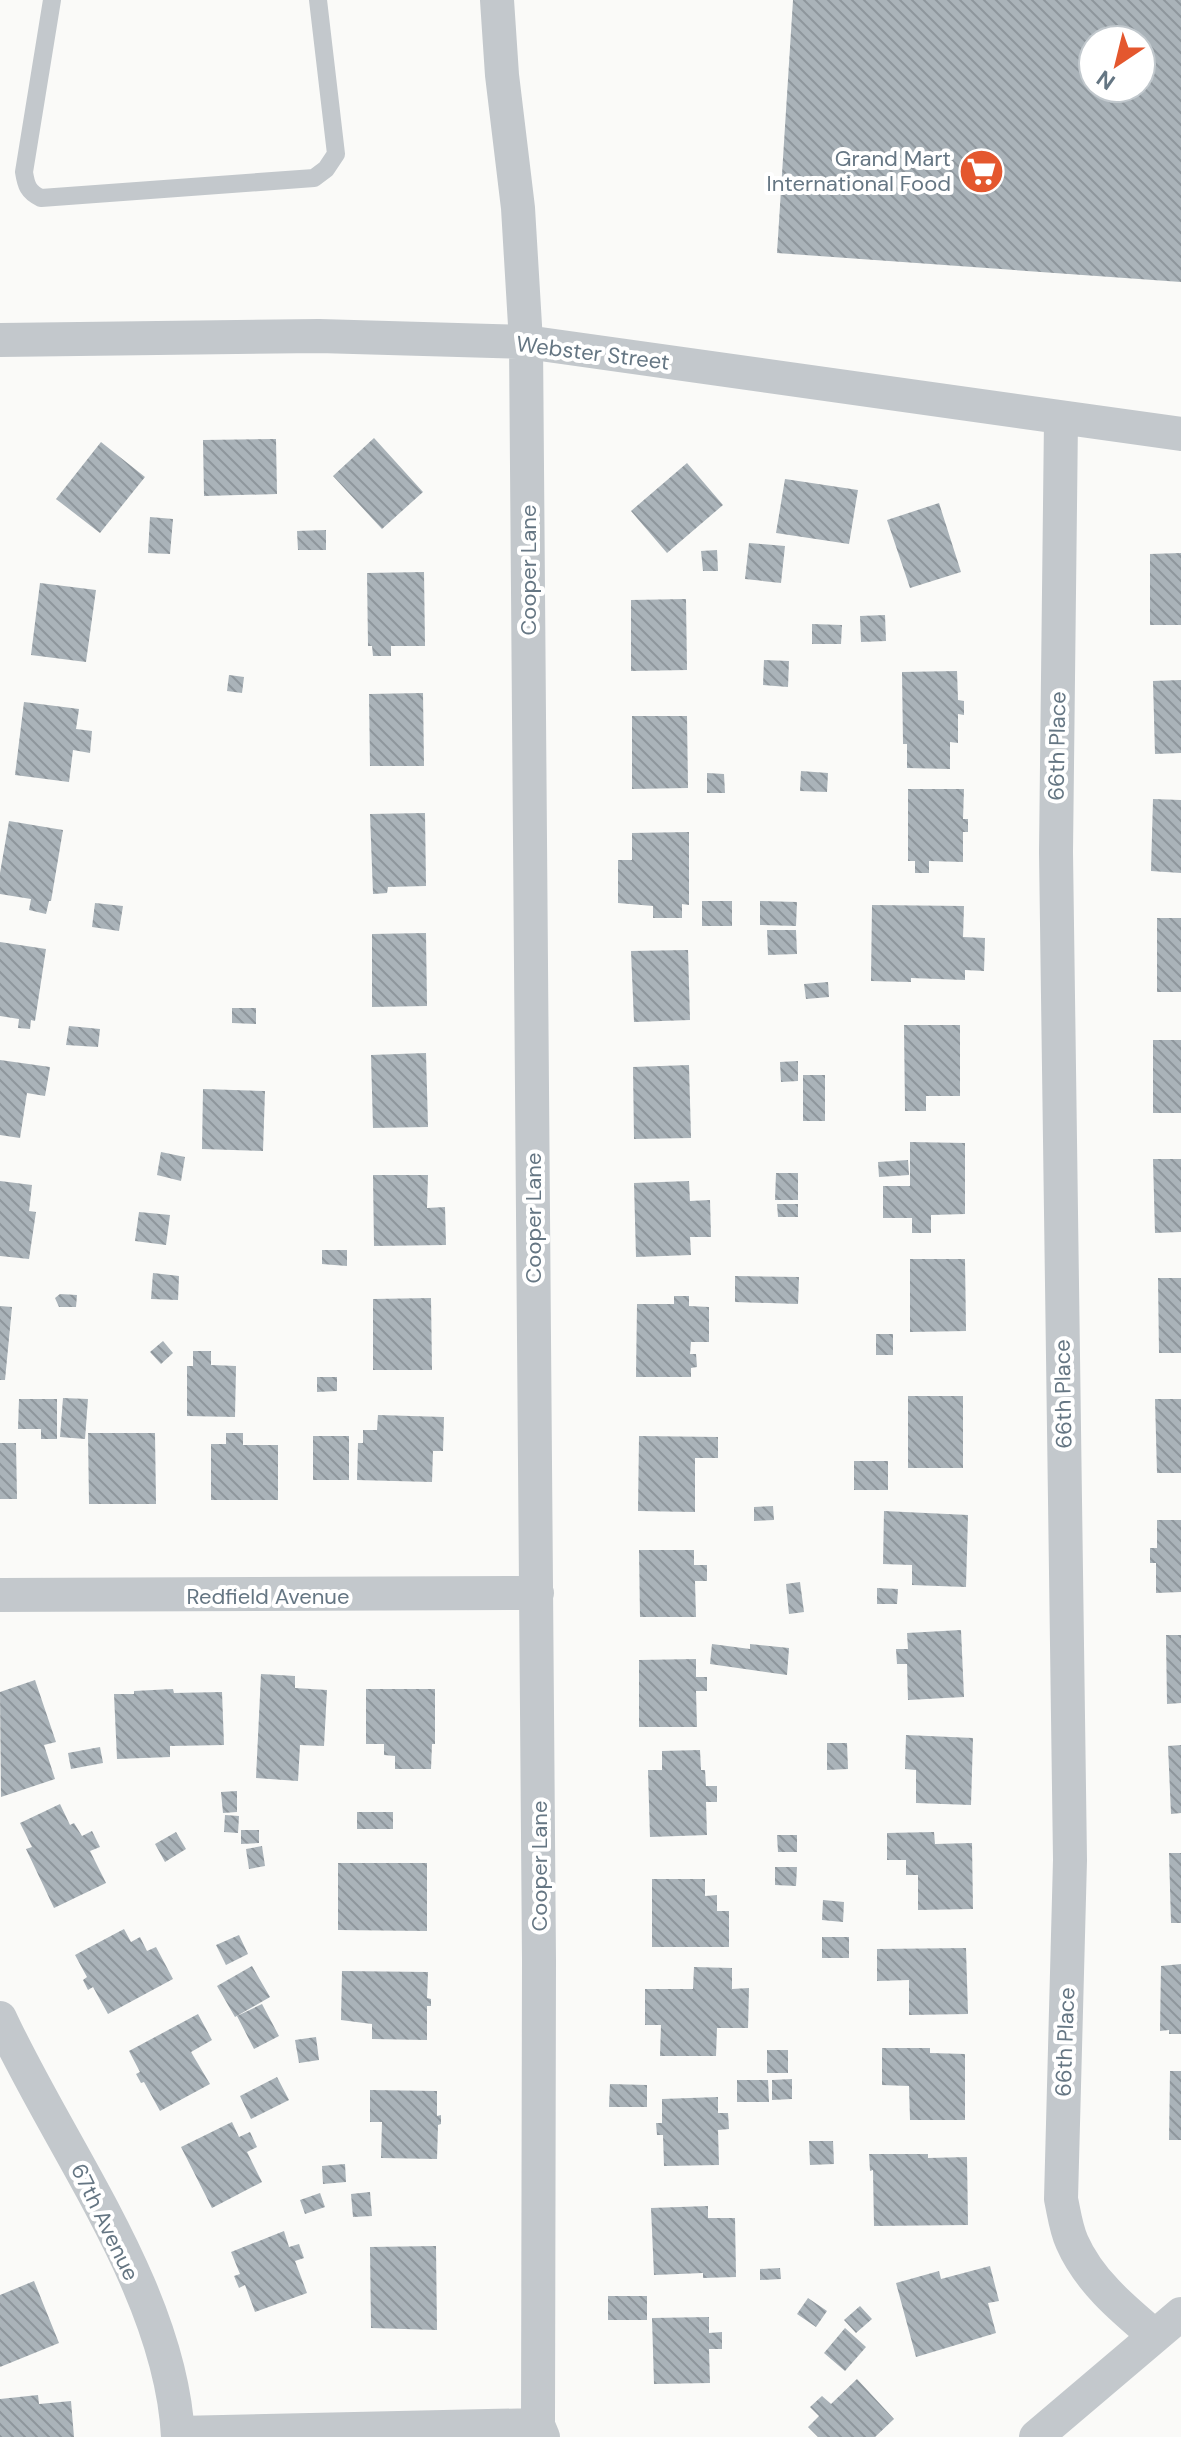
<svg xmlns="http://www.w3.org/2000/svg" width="1181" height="2437" font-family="'DM Sans',sans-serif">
<defs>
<pattern id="building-back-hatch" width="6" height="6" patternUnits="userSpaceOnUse" patternTransform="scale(2)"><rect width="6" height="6" fill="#aab3b9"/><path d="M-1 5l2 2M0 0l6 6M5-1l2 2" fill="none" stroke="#8e969c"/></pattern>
</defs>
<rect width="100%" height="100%" fill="#fafaf8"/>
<!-- building -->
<path fill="url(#building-back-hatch)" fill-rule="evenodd" d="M793,0H1181V282L777,253ZM1093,40H1141V88H1093Z
M374,438L423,492L382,529L333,476Z
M276,439L277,494L204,496L203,440Z
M101,442L145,477L100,533L56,499Z
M687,463L723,505L667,553L631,511Z
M785,479L858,490L849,544L776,533Z
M939,503L961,572L910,588L887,520Z
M150,517L173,519L170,554L148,553Z
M326,530V550H298L297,531Z
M749,543L785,546L781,583L745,579Z
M717,550L718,571H703L701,551Z
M1181,553V625H1150V554Z
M424,572L425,646H391V656H373L372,646H368L367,573Z
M40,583L96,590L86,662L31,655Z
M686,599L687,670L631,671V600Z
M885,615L886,641L861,642L860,616Z
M812,624L842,625L841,644H812Z
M764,660L789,661L788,687L763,685Z
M957,671L958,700L964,701V715L958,714V743L950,742V769L907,768V744H903L902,672Z
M229,675L244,677L242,693L227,691Z
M1181,680V753L1155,754L1153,681Z
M423,693L424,766H370L369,694Z
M24,702L79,709L76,729L92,731L90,753L73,750L69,782L15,775Z
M632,716H687L688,788L632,789Z
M801,771L828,773L827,792L800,791Z
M707,773L724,774L725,793H707Z
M908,789H964L963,819H968V832H963V862L929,861V873H915V861H908Z
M1153,799L1181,800V873L1151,871Z
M425,813L426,886L388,887L387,893L373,894L370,814Z
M9,821L63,830L51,901H49L46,914L29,910L31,899L0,894V873Z
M689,832V905L682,904V918H653V906L618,903V860H632V833Z
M702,901H732V926H702Z
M760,901L797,902L796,926L760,925Z
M95,903L123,906L119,931L92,927Z
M872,905L964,906L963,937L985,938L984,971L965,970V980L911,978V982L871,981Z
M1157,918H1181V992H1157Z
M767,930H796L797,954L768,955Z
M426,933L427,1006L372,1007V934Z
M0,942L46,949L35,1021L31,1020L30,1029L18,1028L19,1019L0,1016Z
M688,950L690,1020L634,1022L631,951Z
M828,982L829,997L806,999L804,984Z
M232,1008H256V1024L232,1023Z
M904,1025H960V1096H926V1111H905Z
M69,1026L100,1029L98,1047L66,1045Z
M1153,1040H1181V1113H1153Z
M426,1053L428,1127L373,1128L371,1055Z
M0,1060L50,1067L45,1096L27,1093L20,1138L0,1135Z
M798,1061V1081L781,1082L780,1062Z
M689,1065L691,1138L634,1139L633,1067Z
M803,1075H825V1121H803Z
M203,1089L265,1091L263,1151L202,1149Z
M910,1142L965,1143V1214L931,1215V1233H912V1218H883V1186H910Z
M161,1152L185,1157L181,1181L157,1175Z
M1153,1159H1181V1232L1155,1233Z
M908,1160L909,1175L879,1177L878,1162Z
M776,1173H798V1200H775Z
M373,1175H428L427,1208L445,1207L446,1245L374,1246Z
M0,1181L32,1185L29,1211L36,1212L29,1259L0,1256Z
M689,1181L690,1201L710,1200L711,1237H690L691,1255L636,1257L634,1183Z
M777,1204H798V1217H778Z
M139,1212L170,1215L166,1245L135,1241Z
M322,1250H347V1266L322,1264Z
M910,1259H965L966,1331L910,1332Z
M153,1273L179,1276L178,1300L151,1299Z
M735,1276L799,1277L798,1304L735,1302Z
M1158,1278H1181V1353H1159Z
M60,1294L77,1295L76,1307H59L55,1298Z
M674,1296H689V1306L709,1307V1342H691L690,1354H696L697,1367L691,1368V1377H636L637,1304H674Z
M431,1298L432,1370H373V1299Z
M0,1306L12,1307L5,1380H0Z
M876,1334H893V1355H876Z
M163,1341L173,1353L161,1364L150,1352Z
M193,1351H211V1365L236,1366L235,1417L187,1416V1366H193Z
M317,1377H337V1391L317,1392Z
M908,1396H963V1468H908Z
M63,1398L88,1399L85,1439L60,1437Z
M19,1399H57V1439H41V1429H18Z
M1155,1399H1181V1473H1157Z
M378,1415L444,1417L443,1451H433L432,1482L357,1480L358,1443H363V1430H377Z
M88,1433H155L156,1504H89Z
M226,1433H243V1445H278V1500H211V1444H226Z
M313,1436H349V1480H313Z
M639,1436L718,1437V1458H695V1512L638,1511Z
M0,1443H16L17,1499H0Z
M854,1461H888V1490H854Z
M773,1506L774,1520L754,1521V1507Z
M884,1511L968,1515L966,1587L912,1585V1565L883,1564Z
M1157,1520H1181V1592L1156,1593V1563H1150V1548H1157Z
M639,1550H694V1565H707V1581H695L696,1617H640Z
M800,1582L804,1612L789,1614L786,1584Z
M877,1588L898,1589L897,1604H877Z
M961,1630L964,1697L908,1700L907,1664H897L896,1649H908L907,1633Z
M1166,1635H1181V1703L1167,1704Z
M712,1644L750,1649V1644L789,1648L787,1675L710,1664Z
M696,1659V1677H707V1691H696L697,1727H639V1660Z
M261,1674L295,1676V1688L327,1690L324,1746L300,1745L298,1781L256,1778Z
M35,1680L56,1742L44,1745L55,1779L1,1797L0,1692Z
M173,1689L174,1693L222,1692L224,1745L170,1746V1757L117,1759L114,1694H134V1691Z
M366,1689H435V1744H432L431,1769H395V1756L384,1755V1744H366Z
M906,1735L973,1738L971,1805L916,1803V1770L905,1769Z
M827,1743H847L848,1769L827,1770Z
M1181,1745V1813L1171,1814L1168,1746Z
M100,1747L103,1763L71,1769L68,1753Z
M700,1750L701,1770H705L706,1786H717V1802H706L707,1835L650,1837L648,1770H662V1751Z
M237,1791V1812L223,1813L221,1792Z
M60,1804L70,1825L74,1823L82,1836L92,1831L100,1847L90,1851L106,1883L54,1908L26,1849L32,1847L20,1823Z
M357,1812H393V1829H357Z
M225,1815L239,1816L238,1833L224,1832Z
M241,1830H259V1843L241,1844Z
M176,1832L186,1849L165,1862L155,1844Z
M934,1832L935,1844L972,1843L973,1909L918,1910V1875H906V1860H887V1833Z
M777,1835H797V1852H778Z
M262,1846L265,1866L249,1869L246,1849Z
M1169,1853H1181V1923H1171Z
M338,1863H427V1931L338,1930Z
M775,1867H797L796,1886L775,1885Z
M652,1879H705V1896L717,1895V1911H729V1947H652Z
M823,1900L844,1902L843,1922L822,1920Z
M124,1929L131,1942L140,1937L147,1951L156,1947L173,1979L108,2014L93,1987L88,1990L83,1980L87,1977L75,1955Z
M239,1935L248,1954L226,1965L216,1945Z
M822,1937H849V1958H822Z
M966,1948L968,2014L909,2015V1980L877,1981V1949Z
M1181,1964V2034H1169V2030L1160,2031L1161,1966Z
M252,1966L270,1997L235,2017L217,1986Z
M694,1967L732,1968V1989L749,1988L748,2028H717L716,2056H660L661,2025H645V1989H693Z
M342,1971L428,1972L427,1998L431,1999V2006H427V2040L372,2039V2024L341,2020Z
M262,2004L279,2036L254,2049L237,2016Z
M198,2014L212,2040L191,2052L210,2084L160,2111L144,2082L141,2083L136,2074L140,2072L129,2051Z
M316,2037L319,2060L299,2063L295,2040Z
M882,2048H930V2053L965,2054V2120H910L909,2086L882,2085Z
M767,2050H788V2073H767Z
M1170,2071H1181V2140H1169Z
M277,2077L289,2100L251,2119L240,2096Z
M792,2079V2099L772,2100V2080Z
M737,2080H768L769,2102H737Z
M610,2084L647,2085V2107H609Z
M370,2090L437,2091V2116L441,2115V2124L438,2125L437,2159L381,2158L382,2122H370Z
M718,2097V2113H728L729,2129L718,2130L719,2165L664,2166L663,2135H657L656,2123H662V2099Z
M232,2122L239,2137L250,2132L257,2147L247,2152L262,2182L212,2208L181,2147Z
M809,2141H833L834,2164L810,2165Z
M869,2154H928V2158L967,2157L968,2225L874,2226L873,2170L870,2171Z
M345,2164L346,2182L323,2184L322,2166Z
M370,2192L372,2216L353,2217L351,2194Z
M320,2193L325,2207L305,2214L300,2200Z
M708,2206V2218H735L736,2277L703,2278V2273L654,2275L651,2208Z
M284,2231L289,2247L299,2244L304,2258L295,2261L307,2293L255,2312L245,2285L239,2288L234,2276L240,2274L231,2252Z
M436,2246L437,2330L371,2328L370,2247Z
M990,2266L999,2301L988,2303L996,2333L916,2357L896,2283L939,2271L941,2279Z
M780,2268L781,2279L760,2280V2269Z
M34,2281L59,2343L0,2367V2295Z
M608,2296H647V2320H608Z
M808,2298L827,2311L816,2327L797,2314Z
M860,2306L872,2319L856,2333L844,2320Z
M709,2317V2333L722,2332V2349H709L710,2383L654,2384L652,2318Z
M845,2328L866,2347L845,2371L824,2353Z
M857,2379L894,2419L875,2437H818L808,2427L819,2416L810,2407L822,2396L831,2404Z
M38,2395L39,2404L71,2401L74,2437H0V2399Z"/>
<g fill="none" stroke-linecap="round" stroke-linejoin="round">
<!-- lane -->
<path stroke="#c3c8cc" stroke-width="18" d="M52,0L24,172C26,185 28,192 41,198L314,178L326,169L336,154L318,0"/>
<!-- street -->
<path stroke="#c3c8cc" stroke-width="34" d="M497,0L502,75L518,208L526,342L539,1960L538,2425L543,2437
M0,340L319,336L526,342L1181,434
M1061,419L1056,852L1070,1860L1061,2199C1064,2213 1066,2229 1072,2242C1089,2281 1123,2309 1155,2336
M0,1595L537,1593
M0,2018C60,2148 171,2292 178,2437
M178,2433L538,2425
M1036,2437L1181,2314"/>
</g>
<!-- icons -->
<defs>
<symbol id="supermarket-disc" viewBox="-11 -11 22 22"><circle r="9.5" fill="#e4572e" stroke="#fff"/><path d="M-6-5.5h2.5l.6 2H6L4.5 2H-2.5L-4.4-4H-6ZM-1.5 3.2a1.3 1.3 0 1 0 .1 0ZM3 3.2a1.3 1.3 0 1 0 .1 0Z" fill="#fff"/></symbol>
</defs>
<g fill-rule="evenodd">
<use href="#supermarket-disc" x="956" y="146" width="51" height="51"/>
</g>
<g text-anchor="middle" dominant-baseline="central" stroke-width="8" stroke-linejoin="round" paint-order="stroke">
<!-- poi labels -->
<g font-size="22" fill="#657683" stroke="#fff" text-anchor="end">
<text x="951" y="158">Grand Mart<tspan x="951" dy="25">International Food</tspan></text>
</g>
<!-- street labels -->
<g font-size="22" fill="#657683" stroke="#fff">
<text transform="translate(593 353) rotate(7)">Webster Street</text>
<text transform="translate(528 570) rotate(-90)">Cooper Lane</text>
<text transform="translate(1057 746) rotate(-89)">66th Place</text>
<text transform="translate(533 1218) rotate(-90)">Cooper Lane</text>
<text transform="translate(1063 1394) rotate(-91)">66th Place</text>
<text x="268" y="1596">Redfield Avenue</text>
<text transform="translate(539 1866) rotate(-90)">Cooper Lane</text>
<text transform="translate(1065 2042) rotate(-88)">66th Place</text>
<text transform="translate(105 2222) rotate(64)">67th Avenue</text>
</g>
</g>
<!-- north arrow -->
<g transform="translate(1117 64) rotate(215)"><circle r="38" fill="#ffffff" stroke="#c1c8cd" stroke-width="2"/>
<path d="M0-6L14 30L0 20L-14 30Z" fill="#e4572e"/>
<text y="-12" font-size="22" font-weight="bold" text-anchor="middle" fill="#657683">N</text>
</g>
</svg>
